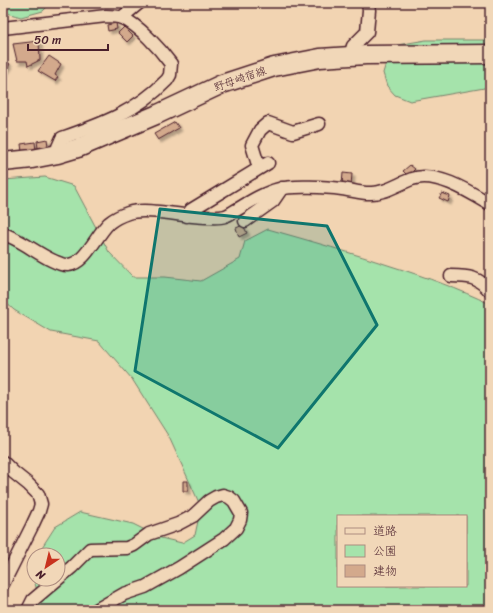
<svg xmlns="http://www.w3.org/2000/svg" width="493" height="613" font-family="Sriracha,'Klee One',sans-serif">
<defs>
<filter id="shadow"><feDropShadow dx="3" dy="3" stdDeviation="1" flood-color="#0004"/></filter>
</defs>
<rect width="100%" height="100%" fill="#f2d4b2"/>
<filter id="ink" filterUnits="userSpaceOnUse"><feTurbulence type="fractalNoise" baseFrequency=".025" numOctaves="2"/><feDisplacementMap in="SourceGraphic" scale="8" xChannelSelector="R" yChannelSelector="G"/><feConvolveMatrix kernelMatrix="1 2 1 2 8 2 1 2 1" color-interpolation-filters="sRGB"/></filter>
<g filter="url(#ink)">
<!-- green -->
<path fill="#a5e3ab" stroke="#78816b" fill-rule="evenodd" d="M3,3H51L43,11L21,17L3,12Z
M426,40H490V87L410,101L395,95L387,86L383,73L386,63L397,45Z
M45,177L74,186L109,252L133,277H165L201,281L240,259L245,241L268,229C311,241 352,253 394,267C426,277 459,289 490,304V408L488,428L490,447V610H36L38,596L31,566L34,560V579H58V555H37L55,527L80,512L133,524L161,538L182,543L195,535L201,507L169,437L132,379L99,341L51,332L14,310L3,300V180ZM338,516H466V586H338Z"/>
<!-- building -->
<path fill="#d3a98c" stroke="#4a1f2b" filter="url(#shadow)" d="M116,23L117,29L108,31L107,25Z
M124,27L133,36L127,42L118,33Z
M39,41L40,60L28,66L27,61H17L13,44Z
M49,56L61,64L55,75L58,77L55,81L38,71Z
M3,59L10,64L3,75Z
M175,122L179,128L158,140L154,134Z
M47,139L48,146L38,148L37,141Z
M35,142L36,150L22,152L21,144Z
M410,165L415,169L408,176L403,171Z
M343,173L352,174L351,185L342,184Z
M442,193L450,196L448,202L439,198Z
M243,225L247,233L239,237L236,228Z
M183,481H188V491H183Z"/>
<g fill="none" stroke-linecap="round" stroke-linejoin="round">
<defs>
<path id="minor" d="M121,18L139,3
M3,28L106,16C111,16 117,16 122,18C139,25 160,49 171,64L170,75L167,80C136,112 102,124 62,138L58,147V154
M350,56L353,46L367,32L369,10L368,3
M259,168L252,145L260,130L268,123L293,132L319,124
M187,216L191,210L268,163
M245,221L273,201L282,188
M3,234C21,238 52,266 68,265C85,264 97,234 109,223C115,218 122,215 128,213C147,207 185,217 206,217C212,217 219,218 225,216C229,215 234,211 238,209C251,201 264,193 279,189C292,185 327,187 342,189C351,190 360,193 369,193C384,194 398,184 412,179C435,170 470,192 490,204
M451,276C469,276 478,277 490,291
M3,462L13,472L28,484L38,494L41,504L39,511L32,526L3,584
M28,610L33,600L72,567L90,549L127,548L134,545L149,534L178,524L193,516L209,501L216,497L223,495L229,497L234,501L241,513L240,520L236,528L224,539L179,568L145,587L124,594L96,610"/>
<path id="primary" d="M3,162L32,159L58,154L78,148L156,115L222,84L274,67L320,58L366,55L490,54"/>
</defs>
<!-- minor casing -->
<use href="#minor" stroke="#4a1f2b" stroke-width="15"/>
<!-- primary casing -->
<use href="#primary" stroke="#4a1f2b" stroke-width="21"/>
<!-- minor -->
<use href="#minor" stroke="#f1d7b8" stroke-width="12"/>
<!-- primary -->
<use href="#primary" stroke="#f1d7b8" stroke-width="18"/>
</g>
</g>
<!-- marked area -->
<path fill="#0f766e" fill-opacity="0.2" stroke="#0f766e" stroke-width="3" stroke-linejoin="round" d="M160,209L327,226L377,325L278,448L135,371Z"/>
<g text-anchor="middle" dominant-baseline="central" stroke-width="3.5" stroke-linejoin="round" paint-order="stroke">
<!-- street labels -->
<g font-size="11" fill="#4a1f2b" stroke="#f1d7b8">
<text transform="translate(240 79) rotate(-19)">野母崎宿線</text>
</g>
</g>
<!-- margin -->
<rect width="493" height="613" fill="none" stroke="#f1d7b8" stroke-width="16"/>
<rect x="8" y="8" width="477" height="597" fill="none" stroke="#4a1f2b" stroke-width="1.5" filter="url(#ink)"/>
<!-- legend -->
<rect x="337" y="515" width="130" height="72" fill="#f1d7b8" stroke="#ae8d80"/>
<rect x="345" y="528" width="20" height="6" fill="#f1d7b8" stroke="#ae8d80"/>
<text x="373" y="535" font-size="12" fill="#4a1f2b">道路</text>
<rect x="345" y="545" width="20" height="12" fill="#a5e3ab" stroke="#ae8d80"/>
<text x="373" y="555" font-size="12" fill="#4a1f2b">公園</text>
<rect x="345" y="565" width="20" height="12" fill="#d3a98c" stroke="#ae8d80"/>
<text x="373" y="575" font-size="12" fill="#4a1f2b">建物</text>
<!-- north arrow -->
<g transform="translate(46 567) rotate(215)"><circle r="19" fill="#f1d7b8" stroke="#ae8d80"/>
<path d="M0-3L7 15L0 10L-7 15Z" fill="#c8321e"/>
<text y="-6" font-size="11" font-weight="bold" text-anchor="middle" fill="#4a1f2b">N</text>
</g>
<!-- scale -->
<path d="M28 44v6h80v-6" fill="none" stroke="#4a1f2b" stroke-width="2"/>
<text x="34" y="44" font-size="12" fill="#4a1f2b" stroke="#f1d7b8" stroke-width="3" paint-order="stroke">50 m</text>
</svg>
